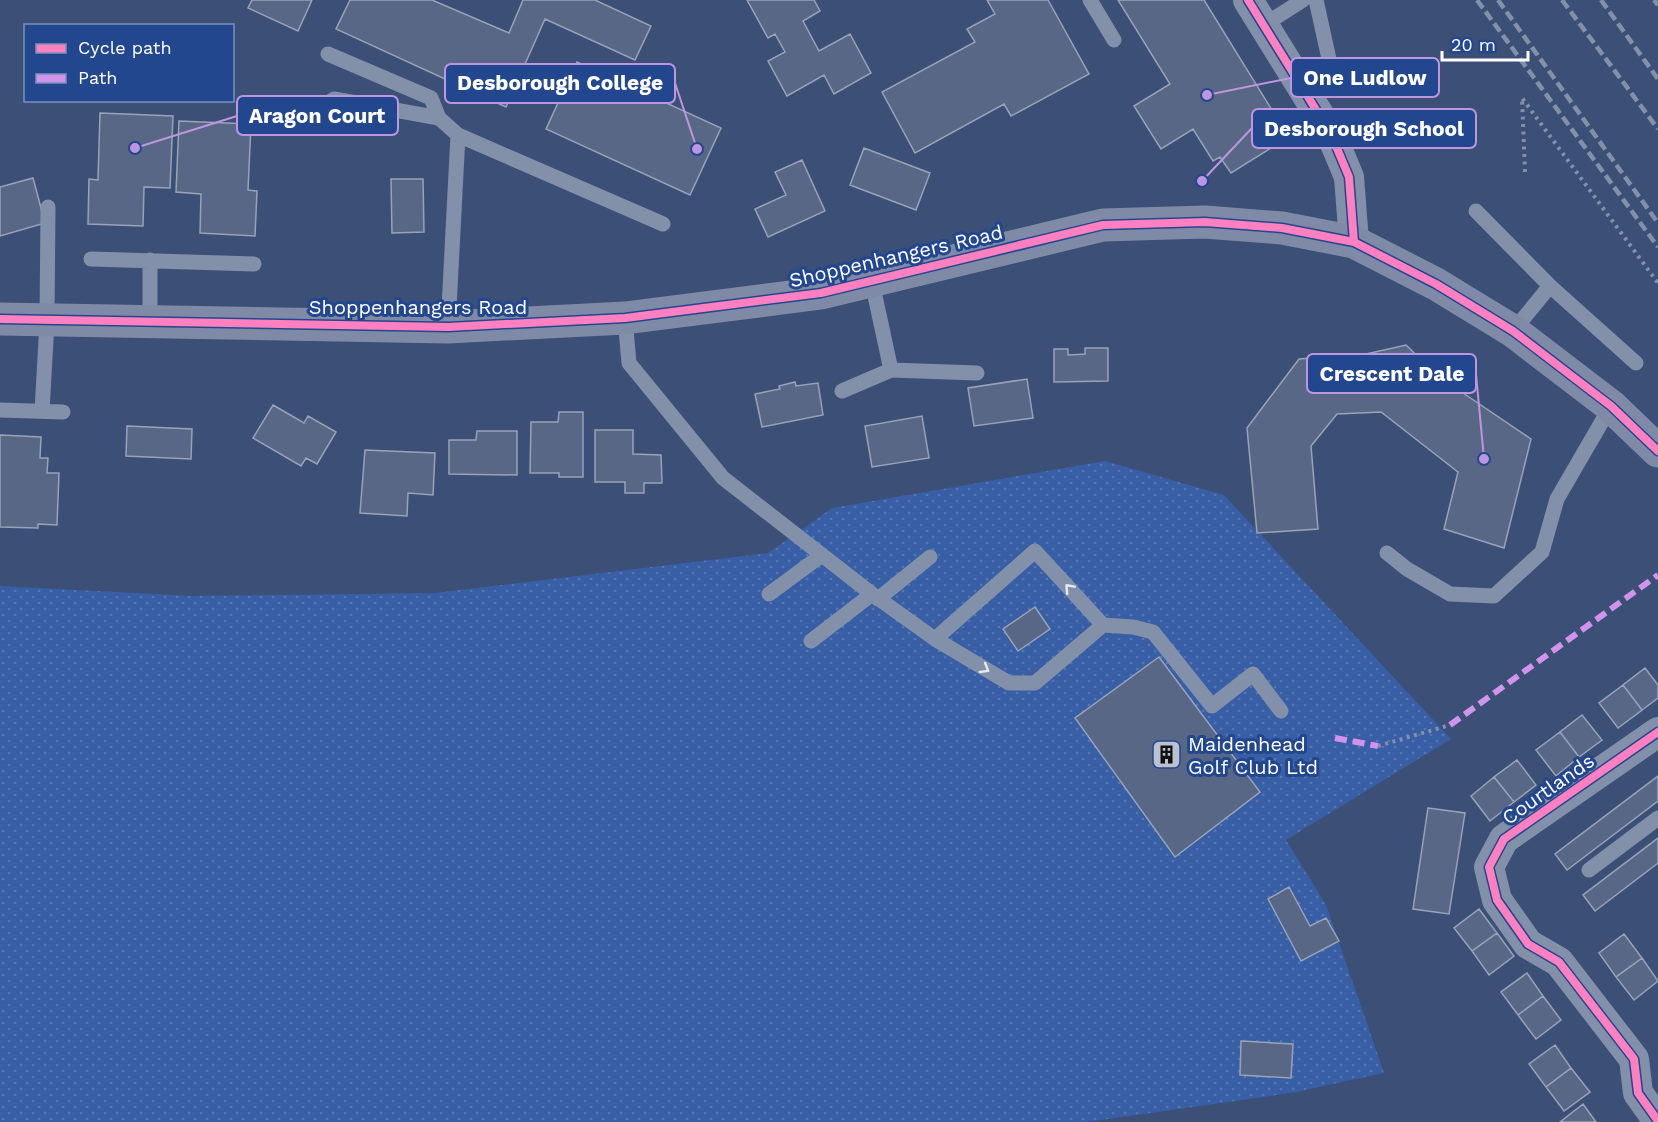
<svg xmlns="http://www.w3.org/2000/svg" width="1658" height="1122" font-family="'Work Sans',sans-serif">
<defs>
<pattern id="grass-dots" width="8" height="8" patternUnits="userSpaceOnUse" patternTransform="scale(1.5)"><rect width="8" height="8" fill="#385ea5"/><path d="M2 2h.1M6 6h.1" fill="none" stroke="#5676b2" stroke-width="1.8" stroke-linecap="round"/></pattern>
</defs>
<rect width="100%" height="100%" fill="#3c4f76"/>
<!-- grass -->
<path fill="url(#grass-dots)" d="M1105,461L1224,495L1451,739L1286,840L1326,905L1384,1073L1291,1093L1087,1122H0V586L192,596L435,593L768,553L832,508Z"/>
<!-- building -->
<path fill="#586786" stroke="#98a3b8" stroke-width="1.5" d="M252,0H312L298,31L248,8Z
M350,0H432L509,33L523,0H595L651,26L635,60L545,19L506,107L336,29Z
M747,0H814L820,11L803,21L819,51L850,34L871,73L834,94L824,75L787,96L768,61L785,52L775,34L768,38Z
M987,0H1048L1089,74L1011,116L1004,104L915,153L882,92L975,42L967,29L995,14Z
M1118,0H1204L1275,115L1268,120L1282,141L1231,173L1220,157L1213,161L1193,129L1161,149L1134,106L1170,84Z
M577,62L721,128L690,195L546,129Z
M100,113L173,116L170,188L144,187L143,226L88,224L89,179L98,180Z
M179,121L251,124L248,190L257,191L255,236L200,233L201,194L176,192Z
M864,148L930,173L916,210L850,185Z
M802,160L825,211L768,237L755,209L786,195L775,172Z
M33,178L45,223L0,236V187Z
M391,179H423L424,232L392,233Z
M1406,345L1438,376L1531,439L1504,548L1444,529L1458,472L1381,412L1337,414L1311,446L1318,529L1257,533L1247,428L1299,359L1366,354Z
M1085,348H1108V381L1054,382V349H1068V355L1085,354Z
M1027,379L1033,418L974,426L968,388Z
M795,382L796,386L818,383L823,415L762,427L755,394L780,389L779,386Z
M273,405L304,423L308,416L336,432L317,464L306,458L301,466L253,438Z
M559,412H583V477H559V473H530L531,422H558Z
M922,416L929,458L872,467L865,426Z
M127,426L192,429L191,459L126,456Z
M595,430H633V454L661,455L662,483H644V493H625V482H595Z
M477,431H517V475L449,474V440H476Z
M0,435L41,437L40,458H48L47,473H59L57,525L38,524V528L0,527Z
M365,450L435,453L433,495L408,493L407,516L360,513Z
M1035,607L1050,629L1018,651L1003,629Z
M1159,657L1260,792L1175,857L1075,718Z
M1645,668L1658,685V698L1642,710L1623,685Z
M1623,685L1642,710L1618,728L1599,703Z
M1582,715L1602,740L1579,757L1560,732Z
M1560,732L1579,757L1556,776L1536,750Z
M1517,760L1536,785L1514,802L1494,777Z
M1658,776V801L1567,870L1555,854Z
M1494,777L1514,802L1490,821L1471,796Z
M1428,808L1465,813L1449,914L1413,909Z
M1658,838V863L1595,911L1583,895Z
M1289,887L1310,926L1326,918L1339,941L1301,961L1268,899Z
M1479,909L1497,933L1472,951L1454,928Z
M1497,933L1514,956L1489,975L1472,951Z
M1624,934L1642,958L1616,977L1599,953Z
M1642,958L1658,981L1634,1000L1616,977Z
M1527,973L1543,996L1518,1015L1501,992Z
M1543,996L1561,1020L1536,1039L1518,1015Z
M1241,1041L1293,1044L1291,1078L1240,1075Z
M1555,1045L1571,1068L1546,1087L1529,1064Z
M1571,1068L1590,1092L1564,1111L1546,1087Z
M1583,1104L1596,1122H1560Z"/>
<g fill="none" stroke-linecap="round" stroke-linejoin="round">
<!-- path -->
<path stroke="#8390a9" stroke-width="4" stroke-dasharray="3 4.5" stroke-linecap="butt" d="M1525,172L1522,98L1658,283
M1378,746L1450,725"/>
<!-- lane -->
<path stroke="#8390a9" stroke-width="15" d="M1090,0L1114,40
M1264,25L1303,0
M328,54L431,98L439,118
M1303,86L1329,59L1316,0
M314,112L334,99L439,118L458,135
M1476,211L1550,286
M91,259L254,264
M872,282L891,370
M625,318L629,363L723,478L872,594L935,639L1009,683H1035L1103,625L1035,551L935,639
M150,322V260
M448,327L458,135L663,224
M1513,331L1550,286L1636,363
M842,391L891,370L977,373
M0,410L63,412
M42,411L47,322L48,207
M1387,553L1407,569L1450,594L1494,596L1542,552L1557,499L1611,406
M769,594L822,555
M878,599L930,557
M1103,625L1133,627L1153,632L1212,706L1253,674L1281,711
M811,641L872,594
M1589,870L1658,818"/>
<!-- street -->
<path stroke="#8390a9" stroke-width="30" d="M1248,0L1331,134L1349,177L1354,242
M1658,732L1504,839L1489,867L1497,900L1528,944L1559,962L1634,1059L1638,1093L1658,1121"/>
<!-- secondary -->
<path stroke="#7f8ba6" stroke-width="33" d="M0,319L448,327L625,318L821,293L1103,225L1205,222L1282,228L1354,242L1436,284L1513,331L1611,406L1658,451"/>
<!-- rail -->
<path stroke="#8390a9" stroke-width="4.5" stroke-dasharray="10 4.5" stroke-linecap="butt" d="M1477,0L1658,247
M1498,0L1658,223
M1562,0L1658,129
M1601,0L1658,79
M1654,0L1658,5"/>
<!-- quiet -->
<path stroke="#d193ec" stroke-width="6" stroke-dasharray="12 6" stroke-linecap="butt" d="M1450,725L1658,575
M1335,738L1378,746"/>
<defs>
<path id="cycleway" d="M1248,0L1331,134L1349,177L1354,242
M0,319L448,327L625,318L821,293L1103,225L1205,222L1282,228L1354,242L1436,284L1513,331L1611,406L1658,451
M1658,732L1504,839L1489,867L1497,900L1528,944L1559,962L1634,1059L1638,1093L1658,1121"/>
</defs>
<!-- cycleway casing -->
<use href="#cycleway" stroke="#23478f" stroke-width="11"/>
<!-- cycleway -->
<use href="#cycleway" stroke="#ff80c0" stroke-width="8"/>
</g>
<!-- one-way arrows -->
<defs><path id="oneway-chevron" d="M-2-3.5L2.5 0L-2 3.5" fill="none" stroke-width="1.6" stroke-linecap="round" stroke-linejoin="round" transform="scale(1.5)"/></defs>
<g stroke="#e6e9ee">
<use href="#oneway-chevron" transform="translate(1069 588) rotate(-133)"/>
<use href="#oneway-chevron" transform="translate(985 669) rotate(31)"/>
</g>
<!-- icons -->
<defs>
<symbol id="building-square" viewBox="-11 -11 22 22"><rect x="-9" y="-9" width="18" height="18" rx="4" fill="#bbc1cf" stroke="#23478f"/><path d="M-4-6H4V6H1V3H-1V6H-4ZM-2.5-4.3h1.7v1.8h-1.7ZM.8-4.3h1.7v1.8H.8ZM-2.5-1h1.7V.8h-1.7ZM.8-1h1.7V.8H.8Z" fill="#111"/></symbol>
</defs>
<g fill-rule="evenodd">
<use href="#building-square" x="1150" y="738" width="33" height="33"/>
</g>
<g text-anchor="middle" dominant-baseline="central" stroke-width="6" stroke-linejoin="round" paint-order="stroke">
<!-- street labels -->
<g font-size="20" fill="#fff" stroke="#23478f">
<text transform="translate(896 256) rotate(-13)">Shoppenhangers Road</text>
<text x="418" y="307">Shoppenhangers Road</text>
<text transform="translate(1548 789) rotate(-35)">Courtlands</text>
</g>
<!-- poi labels -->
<g font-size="20" fill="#fff" stroke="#23478f" text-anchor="start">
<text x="1188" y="744">Maidenhead<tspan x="1188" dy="23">Golf Club Ltd</tspan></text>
</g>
</g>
<!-- callouts -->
<path fill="none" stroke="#bd96df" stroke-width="2" d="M1207 95L1291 78M697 149L675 83M135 148L237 116M1202 181L1252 128M1484 459L1476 374"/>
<g fill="#bd96df" stroke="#23478f" stroke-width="2">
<circle cx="1207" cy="95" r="6"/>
<circle cx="697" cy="149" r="6"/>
<circle cx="135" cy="148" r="6"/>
<circle cx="1202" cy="181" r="6"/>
<circle cx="1484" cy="459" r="6"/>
</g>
<g fill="#23478f" stroke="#bd96df" stroke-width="2">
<rect x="1291" y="58" width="148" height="39" rx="6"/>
<rect x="445" y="64" width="230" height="39" rx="6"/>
<rect x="237" y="96" width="161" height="39" rx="6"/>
<rect x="1252" y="109" width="224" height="39" rx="6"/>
<rect x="1307" y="354" width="169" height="39" rx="6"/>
</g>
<g font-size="21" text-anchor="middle" font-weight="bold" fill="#fff">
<text x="1365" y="85">One Ludlow</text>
<text x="560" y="90">Desborough College</text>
<text x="317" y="123">Aragon Court</text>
<text x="1364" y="136">Desborough School</text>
<text x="1392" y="381">Crescent Dale</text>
</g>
<!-- legend -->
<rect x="24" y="24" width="210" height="78" fill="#23478f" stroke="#7b91bc" stroke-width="1.5"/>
<rect x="36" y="44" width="30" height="9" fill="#ff80c0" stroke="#7b91bc" stroke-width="1.5"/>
<text x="78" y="54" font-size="18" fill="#ffffff">Cycle path</text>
<rect x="36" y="74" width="30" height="9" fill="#d193ec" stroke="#7b91bc" stroke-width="1.5"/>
<text x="78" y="84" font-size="18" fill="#ffffff">Path</text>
<!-- scale -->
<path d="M1442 51v9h86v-9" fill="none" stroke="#ffffff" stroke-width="3"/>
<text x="1451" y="51" font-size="18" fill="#ffffff" stroke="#23478f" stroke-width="4.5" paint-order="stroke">20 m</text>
</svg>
